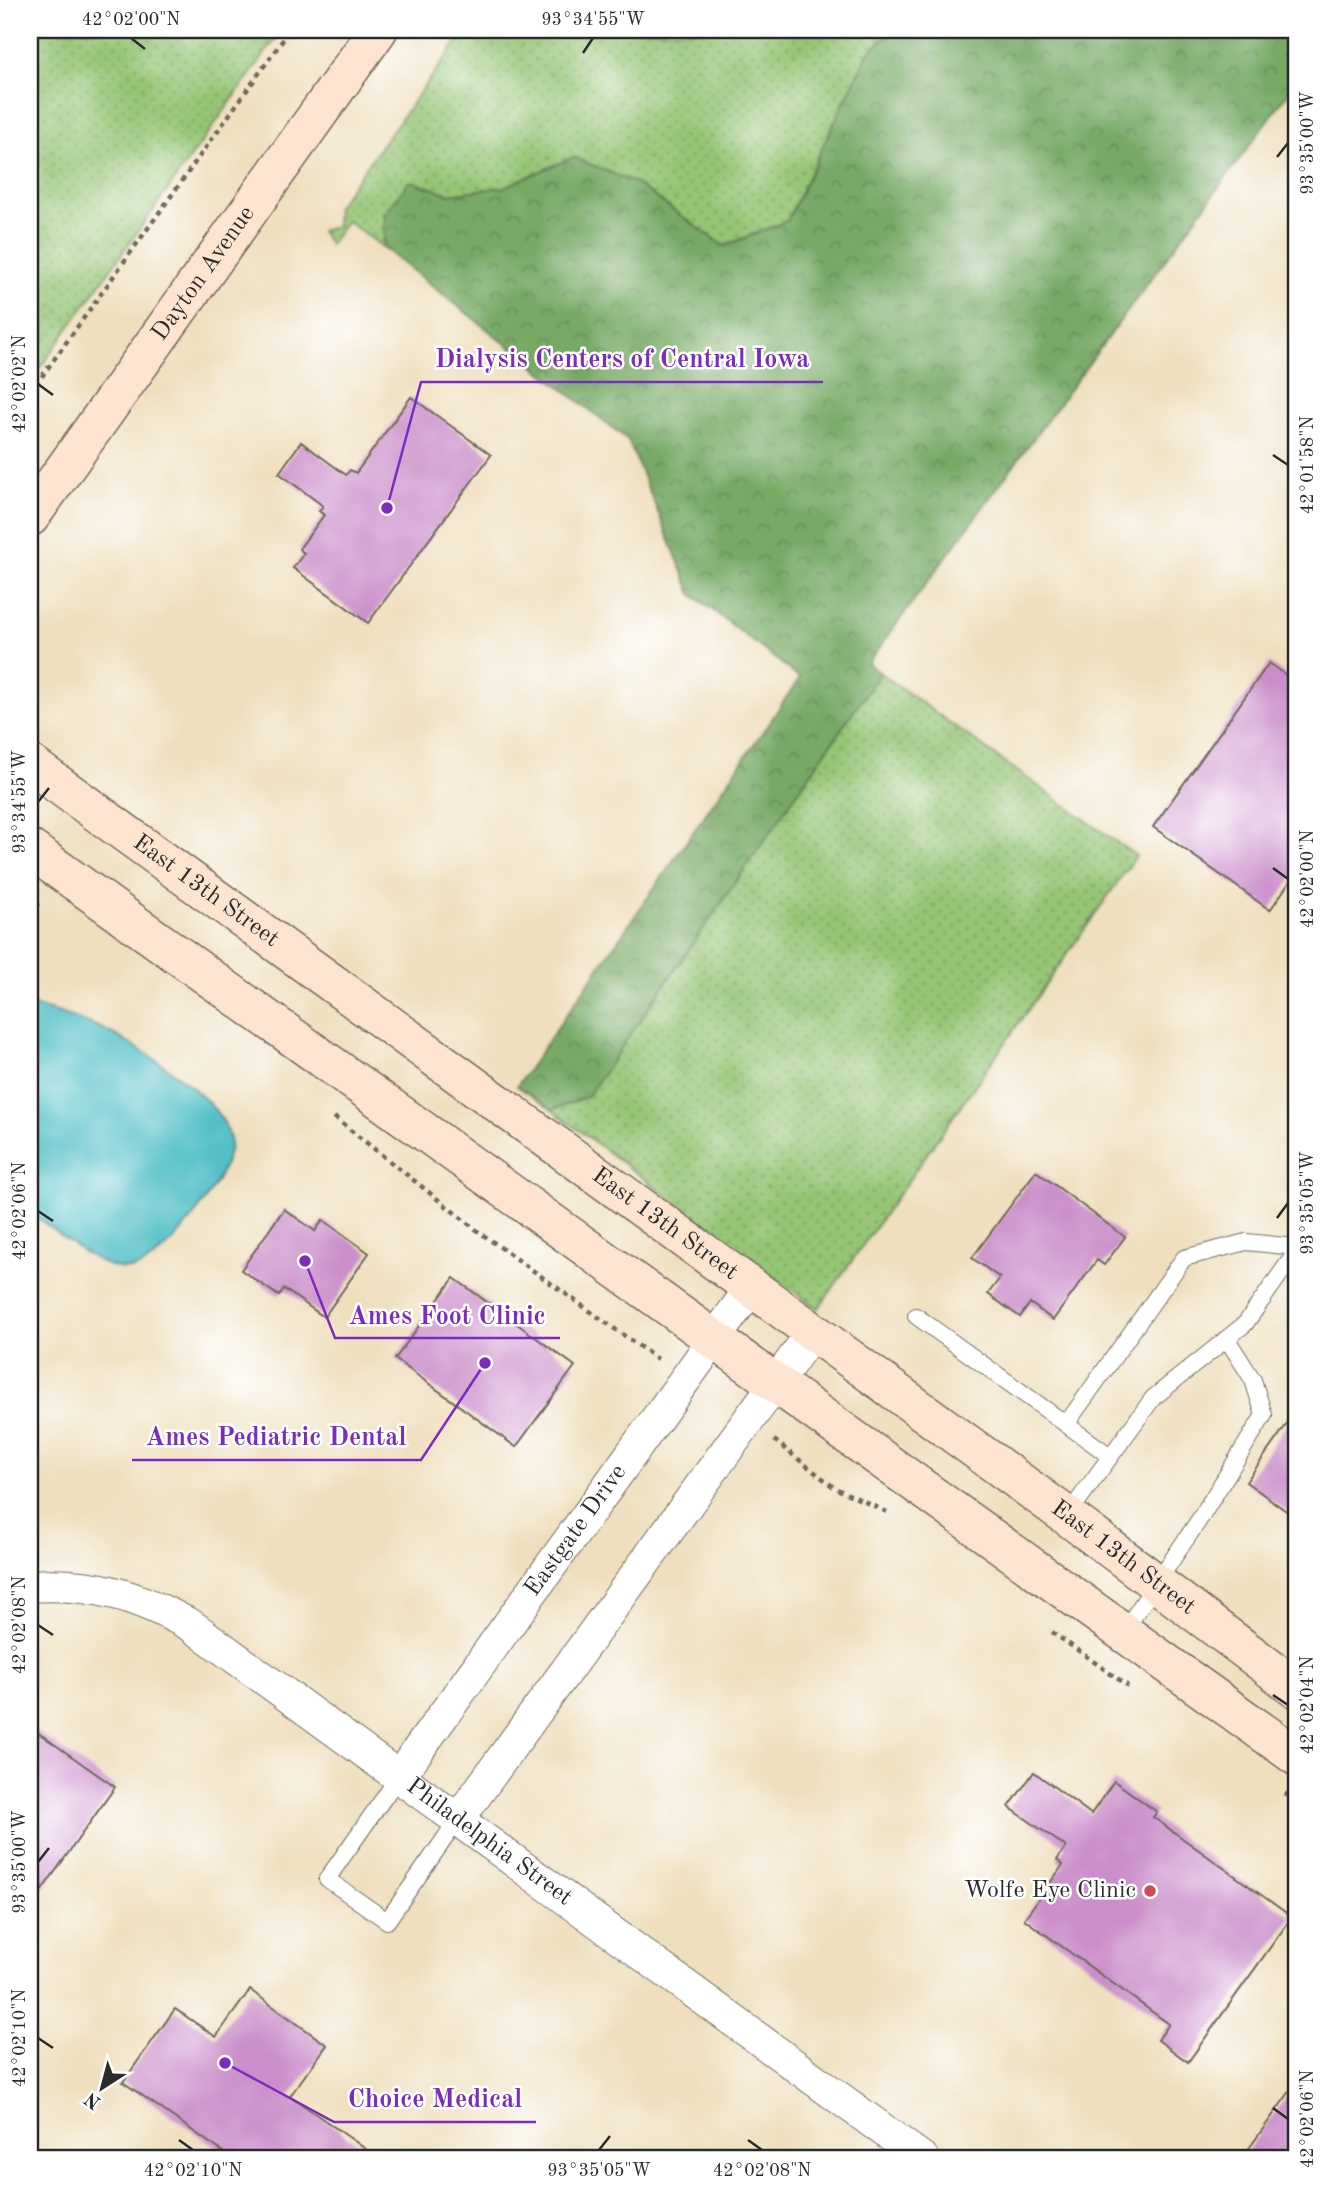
<svg xmlns="http://www.w3.org/2000/svg" width="1326" height="2189" font-family="'Old Standard TT',serif">
<defs>
<pattern id="grass-dots" width="8" height="8" patternUnits="userSpaceOnUse" patternTransform="scale(1.75)"><rect width="8" height="8" fill="#95c574"/><path d="M2 2h.1M6 6h.1" fill="none" stroke="#7aa05f" stroke-width="1.8" stroke-linecap="round"/></pattern>
<pattern id="forest-crowns" width="20" height="18" patternUnits="userSpaceOnUse" patternTransform="scale(1.75)"><rect width="20" height="18" fill="#78aa66"/><path d="M2 6a3 3 0 1 1 6 0M12 15a3 3 0 1 1 6 0" fill="none" stroke="#638b54"/></pattern>
</defs>
<rect width="100%" height="100%" fill="#fff"/>
<filter id="ink" filterUnits="userSpaceOnUse"><feTurbulence type="fractalNoise" baseFrequency=".0143" numOctaves="2"/><feDisplacementMap in="SourceGraphic" scale="14" xChannelSelector="R" yChannelSelector="G"/><feConvolveMatrix kernelMatrix="1 2 1 2 8 2 1 2 1" color-interpolation-filters="sRGB"/></filter>
<filter id="wash" filterUnits="userSpaceOnUse"><feTurbulence type="fractalNoise" baseFrequency=".00686" numOctaves="4" result="noise"/><feDisplacementMap in="SourceGraphic" scale="28" xChannelSelector="R" yChannelSelector="G"/><feGaussianBlur stdDeviation="1.57" result="paint"/><feColorMatrix in="noise" values="0 0 0 0 0 0 0 0 0 0 0 0 0 0 0 0 0 1.4 0 .05"/><feComposite in="paint" operator="in"/></filter>
<g filter="url(#wash)">
<rect width="100%" height="100%" fill="#efdfbe"/>
<!-- grass -->
<path fill="url(#grass-dots)" stroke="#607850" stroke-width="2" d="M30,30H282L30,382Z
M466,30H893L868,53L787,221L724,246L635,183L573,158L505,187L449,194L410,181L385,213L384,248L347,221L330,244L321,231L336,226L337,206Z
M880,673L1136,856L818,1309L552,1110L587,1096Z"/>
<!-- forest -->
<path fill="url(#forest-crowns)" stroke="#526a48" stroke-width="2" d="M893,30H1296V87L1291,89L868,663L880,673L587,1097L552,1110L517,1086L800,678L692,594L628,440L384,248L385,213L410,181L449,194L504,187L573,157L635,183L724,246L787,221L868,53Z"/>
<!-- water -->
<path fill="#52c0c7" stroke="#3e7679" stroke-width="2" d="M30,1005C52,1010 74,1017 96,1026C131,1041 226,1099 230,1140C233,1172 167,1261 135,1268C130,1270 119,1268 114,1267C93,1263 49,1226 30,1212Z"/>
<g id="blocks">
<!-- building -->
<path fill="#cb8eca" d="M411,397L491,455L368,623L293,568L304,553L299,549L324,515L319,511L323,506L279,473L301,442L346,475L350,470L356,473Z
M1269,663L1296,682V873L1270,910L1153,827Z
M1036,1171L1125,1237L1104,1265L1097,1260L1053,1320L1030,1303L1020,1317L988,1294L1000,1278L972,1258Z
M284,1209L315,1231L323,1220L369,1253L324,1317L284,1289L279,1296L241,1270Z
M454,1278L575,1366L516,1447L395,1359Z
M1294,1414L1296,1416V1518L1246,1482Z
M30,1727L115,1787L42,1890L30,1881Z
M1034,1772L1091,1814L1114,1781L1157,1812L1153,1817L1292,1917L1188,2062L1158,2040L1169,2024L1024,1919L1063,1865L1057,1860L1066,1847L1009,1807Z
M250,1990L327,2045L290,2096L380,2159H233L123,2082L175,2009L216,2037Z
M1296,2083V2159H1253L1245,2154Z"/>
</g>
</g>
<g filter="url(#ink)">
<use href="#blocks" fill-opacity="0" stroke="#706a5e" stroke-width="2"/>
<g fill="none" stroke-linecap="round" stroke-linejoin="round">
<defs>
<path id="lane" d="M916,1316L1110,1456
M1067,1423L1184,1258L1246,1242L1296,1247
M1067,1516L1153,1398L1245,1324L1296,1252
M1124,1631L1201,1517L1264,1415L1253,1380L1227,1339
M400,1775L327,1879L387,1921L459,1818"/>
<g id="street">
<path id="s1" d="M30,1586C94,1582 136,1595 192,1626L923,2159"/>
<path id="s2" d="M400,1775L751,1288"/>
<path d="M459,1818L812,1333"/>
</g>
<g id="secondary">
<path id="s3" d="M30,517L378,30"/>
<path id="s4" d="M30,764L1067,1516L1296,1688"/>
<path d="M30,849L1296,1756"/>
</g>
</defs>
<!-- lane casing -->
<use href="#lane" stroke="#706a5e" stroke-width="18"/>
<!-- street casing -->
<use href="#street" stroke="#706a5e" stroke-width="34"/>
<!-- secondary casing -->
<use href="#secondary" stroke="#706a5e" stroke-width="41"/>
<!-- path -->
<path stroke="#706a5e" stroke-width="4.5" stroke-dasharray="5 5" stroke-linecap="butt" d="M30,393L290,30
M30,900L40,906
M334,1117L479,1232L657,1359
M774,1440L835,1488L887,1512
M1052,1632L1128,1686
M1285,1793L1296,1801"/>
<!-- lane -->
<use href="#lane" stroke="#fff" stroke-width="16"/>
<!-- street -->
<use href="#street" stroke="#fff" stroke-width="32"/>
<!-- secondary -->
<use href="#secondary" stroke="#fde4d1" stroke-width="38"/>
</g>
</g>
<!-- ticks -->
<path fill="none" stroke="#2b2b2b" stroke-width="2.5" d="M131,38L145,49M583,53L593,38M1277,157L1288,143M38,384L53,395M1273,455L1288,465M38,802L49,788M1273,868L1288,879M38,1211L53,1221M1277,1218L1288,1203M38,1625L53,1635M1273,1695L1288,1705M38,1862L49,1848M38,2038L53,2048M1273,2108L1288,2119M179,2140L193,2150M748,2140L762,2150M599,2150L610,2136"/>
<!-- markers -->
<circle fill="#d1495b" stroke="#fff" stroke-width="2.5" cx="1150" cy="1891" r="7"/>
<g text-anchor="middle" dominant-baseline="central" stroke-width="5" stroke-linejoin="round" paint-order="stroke">
<!-- street labels -->
<g font-size="24" fill="#2b2b2b" stroke="#fff">
<text stroke="none"><textPath href="#s3" startOffset="299">Dayton Avenue</textPath></text>
<text stroke="none"><textPath href="#s4" startOffset="217">East 13th Street</textPath></text>
<text stroke="none"><textPath href="#s4" startOffset="784">East 13th Street</textPath></text>
<text stroke="none"><textPath href="#s2" startOffset="301">Eastgate Drive</textPath></text>
<text stroke="none"><textPath href="#s4" startOffset="1351">East 13th Street</textPath></text>
<text stroke="none"><textPath href="#s1" startOffset="537">Philadelphia Street</textPath></text>
</g>
<!-- poi labels -->
<g font-size="24" fill="#2b2b2b" stroke="#fff" text-anchor="end">
<text x="1136" y="1891">Wolfe Eye Clinic</text>
</g>
</g>
<!-- callouts -->
<path fill="none" stroke="#7b2cbf" stroke-width="2.5" d="M387 508L421 382H823M305 1261L335 1338H560M485 1363L421 1460H132M225 2063L334 2122H536"/>
<g fill="#7b2cbf" stroke="#fff" stroke-width="2.5">
<circle cx="387" cy="508" r="7"/>
<circle cx="305" cy="1261" r="7"/>
<circle cx="485" cy="1363" r="7"/>
<circle cx="225" cy="2063" r="7"/>
</g>
<g font-size="26" text-anchor="middle" font-weight="bold" fill="#7b2cbf" stroke="#fff" stroke-width="5" stroke-linejoin="round" paint-order="stroke">
<text x="622" y="367">Dialysis Centers of Central Iowa</text>
<text x="447" y="1324">Ames Foot Clinic</text>
<text x="276" y="1445">Ames Pediatric Dental</text>
<text x="435" y="2107">Choice Medical</text>
</g>
<!-- margin -->
<rect width="1326" height="2189" fill="none" stroke="#fff" stroke-width="77"/>
<!-- north arrow -->
<g transform="translate(102 2088) rotate(216)" stroke="#ffffff" stroke-width="5" paint-order="stroke">
<path d="M0-5L12 26L0 18L-12 26Z" fill="#2b2b2b"/>
<text y="-10" font-size="19" font-weight="bold" text-anchor="middle" fill="#2b2b2b">N</text>
</g>
<rect x="38" y="38" width="1250" height="2112" fill="none" stroke="#2b2b2b" stroke-width="2.5"/>
<g font-size="18" text-anchor="middle" fill="#2b2b2b">
<text x="131" y="25">42°02'00"N</text>
<text x="593" y="25">93°34'55"W</text>
<text transform="translate(1307 143) rotate(-90)" y="6">93°35'00"W</text>
<text transform="translate(19 384) rotate(-90)" y="6">42°02'02"N</text>
<text transform="translate(1307 465) rotate(-90)" y="6">42°01'58"N</text>
<text transform="translate(19 802) rotate(-90)" y="6">93°34'55"W</text>
<text transform="translate(1307 879) rotate(-90)" y="6">42°02'00"N</text>
<text transform="translate(1307 1203) rotate(-90)" y="6">93°35'05"W</text>
<text transform="translate(19 1211) rotate(-90)" y="6">42°02'06"N</text>
<text transform="translate(19 1625) rotate(-90)" y="6">42°02'08"N</text>
<text transform="translate(1307 1705) rotate(-90)" y="6">42°02'04"N</text>
<text transform="translate(19 1862) rotate(-90)" y="6">93°35'00"W</text>
<text transform="translate(19 2038) rotate(-90)" y="6">42°02'10"N</text>
<text transform="translate(1307 2119) rotate(-90)" y="6">42°02'06"N</text>
<text x="193" y="2176">42°02'10"N</text>
<text x="599" y="2176">93°35'05"W</text>
<text x="762" y="2176">42°02'08"N</text>
</g>
</svg>
